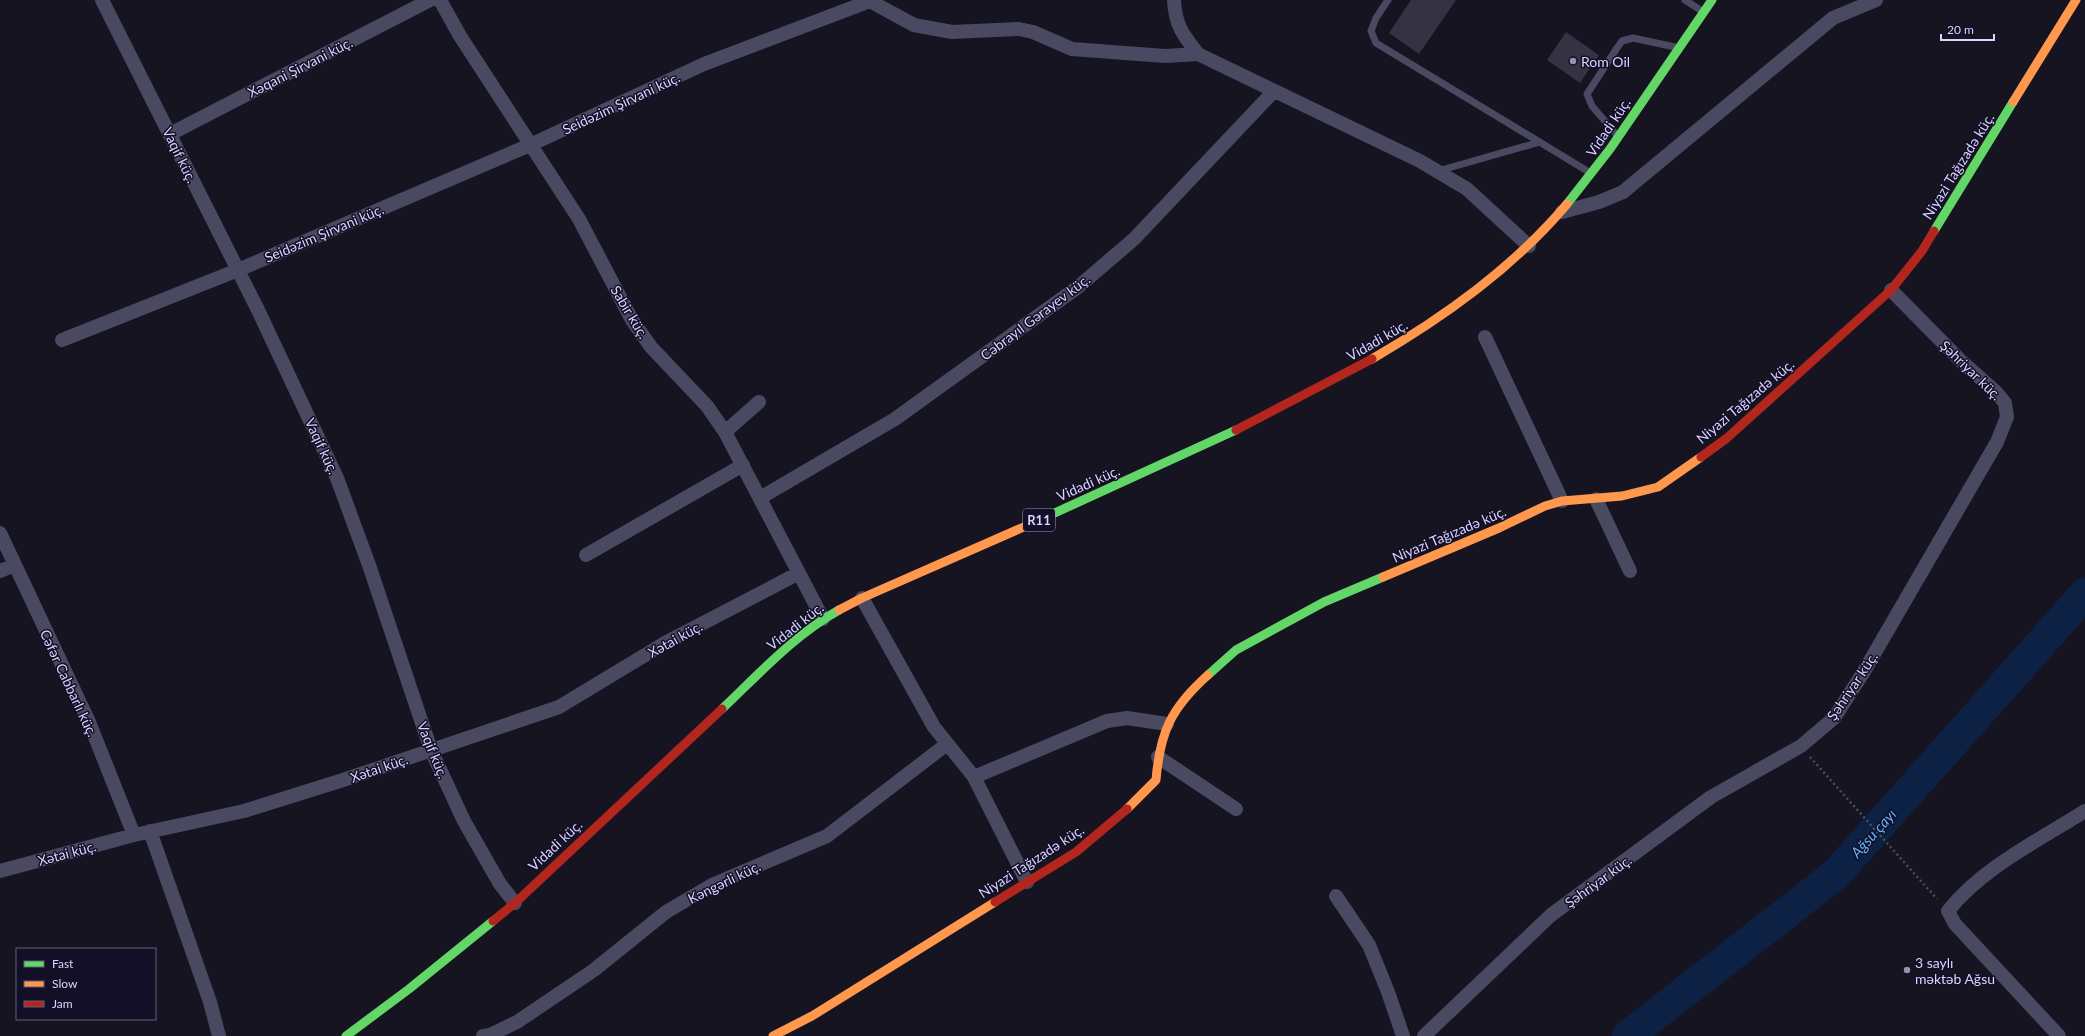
<svg xmlns="http://www.w3.org/2000/svg" width="2085" height="1036" font-family="Lato,sans-serif">
<rect width="100%" height="100%" fill="#161421"/>
<g fill="none" stroke-linecap="round" stroke-linejoin="round">
<!-- river -->
<path stroke="#0d2144" stroke-width="32" d="M1628,1036L1835,875L2085,594"/>
</g>
<!-- building -->
<path fill="#343243" d="M1411,0H1456L1419,54L1389,33Z
M1566,32L1599,55L1580,83L1547,60Z"/>
<g fill="none" stroke-linecap="round" stroke-linejoin="round">
<!-- path -->
<path stroke="#44505f" stroke-width="2.5" stroke-dasharray="2 3" stroke-linecap="butt" d="M1810,757L1937,899"/>
<!-- lane -->
<path stroke="#4a4962" stroke-width="7" d="M1388,0L1376,18L1371,31L1376,43L1589,172
M1685,0L1702,11
M1616,134L1592,106L1587,94L1617,48L1622,41L1633,38L1675,47
M1438,171L1540,142"/>
<!-- street -->
<path stroke="#4a4962" stroke-width="14" d="M102,0L258,310L337,478L369,565L431,750L464,821L500,884L515,903
M440,0L460,36L579,219L632,320L651,347L707,406L725,432L823,619
M1174,0C1175,25 1183,35 1198,54L1420,161L1467,189L1529,246
M170,134L430,0
M1562,212L1599,202L1623,192L1833,18L1876,0
M1485,337L1562,501
M62,340L238,270L530,145L704,64L870,1L914,25L952,32L1019,29L1033,32L1072,49L1165,56L1198,54
M725,432L759,402
M760,498L895,419L1078,287L1134,239L1274,91
M1596,499L1630,571
M0,533L89,722L134,835
M586,555L743,465
M0,571L14,565
M862,598L934,727L974,777L1027,882
M1158,757L1236,809
M974,777L1107,721L1127,718L1167,724
M150,831L210,1002L219,1036
M0,871L134,835L244,811L343,780L559,707L665,643L799,573
M1336,896L1369,945L1388,992L1403,1036
M483,1036L490,1035L517,1022L594,970L666,912L712,885L827,836L947,744
M1424,1036L1551,915L1711,797L1801,746L1834,718L1863,673L1997,442L2007,417L2005,403L1996,392L1960,360L1891,290
M2059,1036L1955,924L1948,911C1983,867 2038,841 2085,811"/>
<!-- fast -->
<path stroke="#63d668" stroke-width="9" d="M1567,204L1610,149L1712,0
M1934,231L2013,102
M1035,522L1236,430
M1208,675L1236,650L1324,602L1383,577
M722,709C759,674 794,635 839,610
M346,1036L409,989L493,921"/>
<!-- slow -->
<path stroke="#ff974d" stroke-width="9" d="M2013,102L2076,0
M1372,359C1444,317 1513,268 1567,204
M1383,577L1499,528L1545,506L1562,501L1622,496L1658,487L1701,457
M839,610L862,598L1035,522
M1127,809L1156,780C1160,732 1171,708 1208,675
M773,1036L812,1016L995,902"/>
<!-- jam -->
<path stroke="#b3261e" stroke-width="9" d="M1236,430L1372,359
M1701,457L1727,438L1891,290L1922,251L1934,231
M995,902L1076,852L1127,809
M493,921L515,903L722,709"/>
</g>
<!-- markers -->
<g fill="#9591b1" stroke="#130f26" stroke-width="1.5">
<circle cx="1573" cy="61" r="4"/>
<circle cx="1907" cy="970" r="4"/>
</g>
<g text-anchor="middle" dominant-baseline="central" stroke-width="3" stroke-linejoin="round" paint-order="stroke">
<!-- shield labels -->
<rect fill="#130f26" stroke="#9e99be" stroke-width="1" x="1023" y="509" width="32" height="22" rx="3"/>
<g font-size="13" font-weight="bold" fill="#d9d4ff">
<text x="1039" y="520">R11</text>
</g>
<!-- poi labels -->
<g font-size="14" fill="#d9d4ff" stroke="#130f26" text-anchor="start">
<text x="1581" y="61">Rom Oil</text>
<text x="1915" y="962">3 saylı<tspan x="1915" dy="16">məktəb Ağsu</tspan></text>
</g>
<!-- street labels -->
<g font-size="14" fill="#d9d4ff" stroke="#130f26">
<text transform="translate(300 67) rotate(-27)">Xəqani Şirvani küç.</text>
<text transform="translate(621 103) rotate(-25)">Seidəzim Şirvani küç.</text>
<text transform="translate(1608 127) rotate(-56)">Vidadi küç.</text>
<text transform="translate(180 155) rotate(64)">Vaqif küç.</text>
<text transform="translate(1958 166) rotate(-58)">Niyazi Tağızadə küç.</text>
<text transform="translate(324 233) rotate(-23)">Seidəzim Şirvani küç.</text>
<text transform="translate(630 312) rotate(59)">Sabir küç.</text>
<text transform="translate(1035 317) rotate(-37)">Cəbrayıl Gərayev küç.</text>
<text transform="translate(1377 340) rotate(-30)">Vidadi küç.</text>
<text transform="translate(1971 370) rotate(44)">Şəhriyar küç.</text>
<text transform="translate(1745 401) rotate(-40)">Niyazi Tağızadə küç.</text>
<text transform="translate(322 446) rotate(65)">Vaqif küç.</text>
<text transform="translate(1088 483) rotate(-24)">Vidadi küç.</text>
<text transform="translate(1449 534) rotate(-23)">Niyazi Tağızadə küç.</text>
<text transform="translate(795 626) rotate(-38)">Vidadi küç.</text>
<text transform="translate(675 639) rotate(-29)">Xətai küç.</text>
<text transform="translate(69 683) rotate(65)">Cəfər Cabbarlı küç.</text>
<text transform="translate(1852 686) rotate(-56)">Şəhriyar küç.</text>
<text transform="translate(433 750) rotate(68)">Vaqif küç.</text>
<text transform="translate(379 768) rotate(-19)">Xətai küç.</text>
<text transform="translate(555 845) rotate(-43)">Vidadi küç.</text>
<text transform="translate(67 853) rotate(-15)">Xətai küç.</text>
<text transform="translate(1031 861) rotate(-33)">Niyazi Tağızadə küç.</text>
<text transform="translate(1598 881) rotate(-36)">Şəhriyar küç.</text>
<text transform="translate(724 882) rotate(-26)">Kəngərli küç.</text>
</g>
<!-- water labels -->
<g font-size="15" font-style="italic" fill="#62b6ff" stroke="#130f26">
<text transform="translate(1873 833) rotate(-48)">Ağsu çayı</text>
</g>
</g>
<!-- legend -->
<rect x="16" y="948" width="140" height="72" fill="#130f26" stroke="#625e7d"/>
<rect x="24" y="961" width="20" height="6" fill="#63d668" stroke="#625e7d"/>
<text x="52" y="968" font-size="12" fill="#d9d4ff">Fast</text>
<rect x="24" y="981" width="20" height="6" fill="#ff974d" stroke="#625e7d"/>
<text x="52" y="988" font-size="12" fill="#d9d4ff">Slow</text>
<rect x="24" y="1001" width="20" height="6" fill="#b3261e" stroke="#625e7d"/>
<text x="52" y="1008" font-size="12" fill="#d9d4ff">Jam</text>
<!-- scale -->
<path d="M1941 34v6h53v-6" fill="none" stroke="#d9d4ff" stroke-width="2"/>
<text x="1947" y="34" font-size="12" fill="#d9d4ff" stroke="#130f26" stroke-width="3" paint-order="stroke">20 m</text>
</svg>
